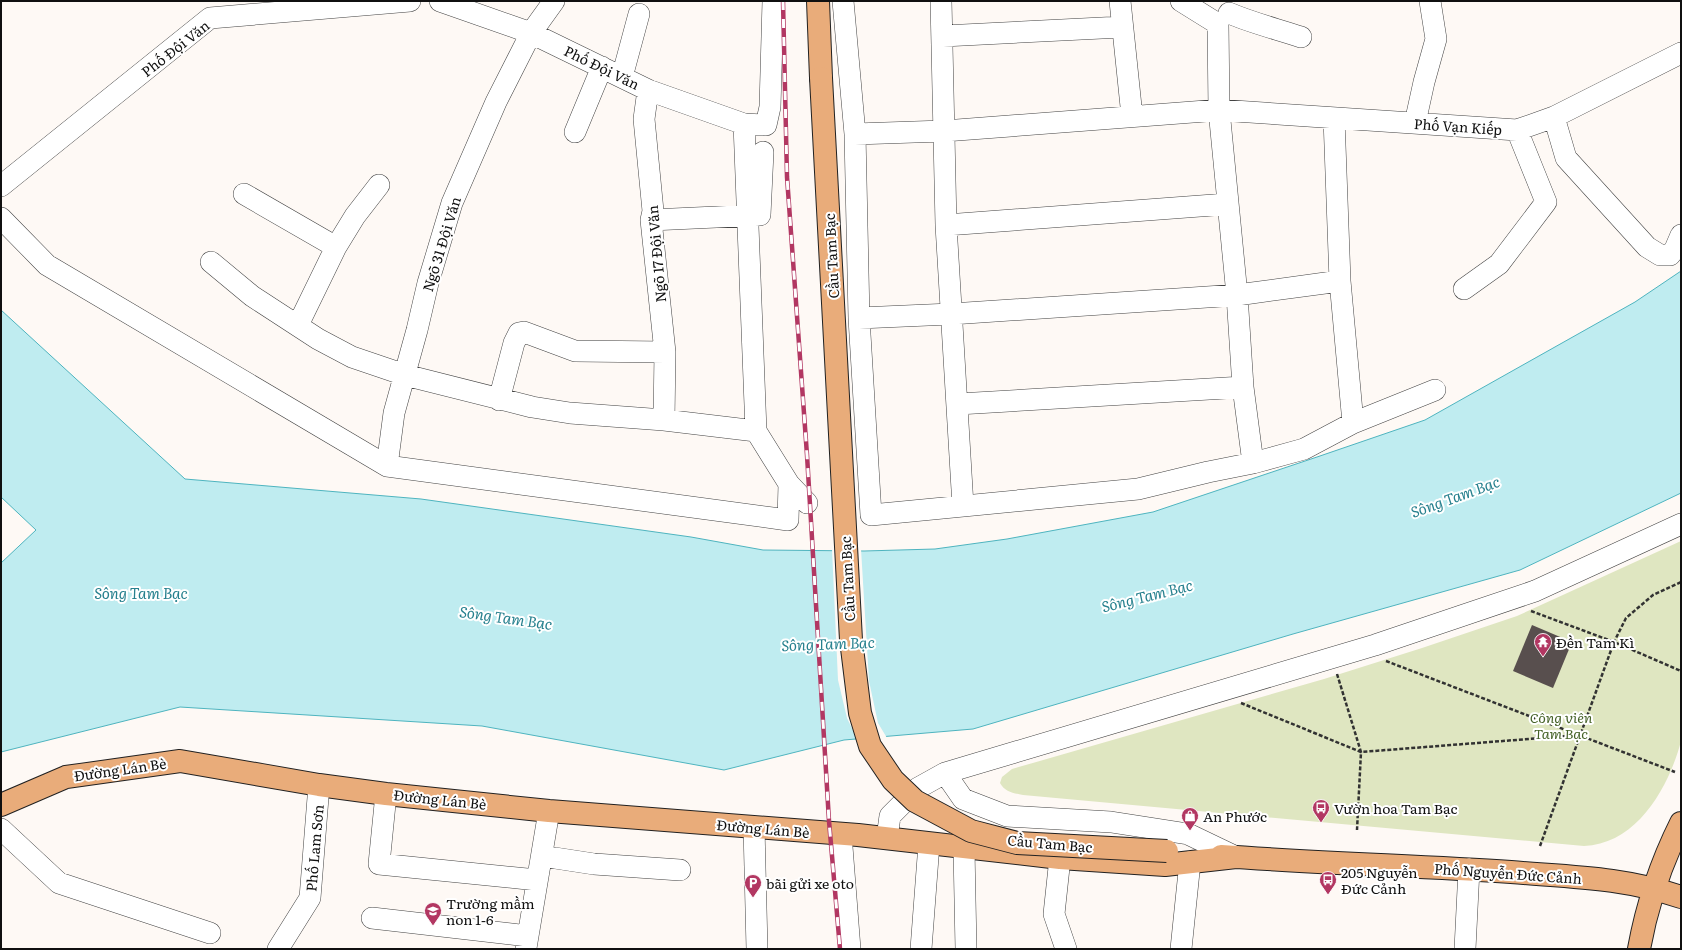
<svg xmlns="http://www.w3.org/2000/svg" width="1682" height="950" font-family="Literata,serif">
<rect width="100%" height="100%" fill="#fef9f5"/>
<!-- green -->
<path fill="#dfe6c1" d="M1681,541C1681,589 1681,638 1681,687C1681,701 1682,728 1681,741C1669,787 1637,844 1584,846L1023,795C1013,793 1005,792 1000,783L1002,777L1012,769L1324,679L1422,648L1517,616Z"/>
<!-- water -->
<path fill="#bfecf0" stroke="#4eb4bf" d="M1681,271V493L1520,570L1293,634L973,729L844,740L724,770L482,726L180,707L1,752V563L36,530L1,497V310L185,479L421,499L691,537L763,550L864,551L935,549L1007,539L1153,512L1317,457L1425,420L1635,302Z"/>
<!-- pier -->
<path fill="#fef9f5" d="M832,549H861L869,681L878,723L887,738L858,741L847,718L838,680Z"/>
<!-- building -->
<path fill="#584f4e" d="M1532,625L1572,642L1553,688L1513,671Z"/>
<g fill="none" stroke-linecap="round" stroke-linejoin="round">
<defs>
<path id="minor" d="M440,1L531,33L648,90L744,124L766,125L770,107L773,1
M843,1L855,134L859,318L871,515L1138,489L1208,472L1253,463L1304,449L1353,423L1340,281L1334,118
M941,1L946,225L963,506
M1120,1L1132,116
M1181,1L1218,24L1219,110L1237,295L1243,387L1253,463
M1229,13C1252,23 1277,29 1301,37
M943,36L1122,27
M622,77L639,14
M648,90L644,119L653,211L651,220L665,352L664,420
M1554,117L1566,158L1647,247L1660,255H1670L1675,249L1681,235
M1415,123L1424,82L1436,39L1430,1
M744,124L756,431
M575,132L602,67
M855,134L944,131L1219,110L1517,130L1554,117L1681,53
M1,186L210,18L410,1
M244,194L336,247
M1,218L47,265L387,466L788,520L789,484
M651,220L760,215L763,152
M946,225L1227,204
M211,262L252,296L318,339L352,357L405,375L532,407L570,413L664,420L756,431L789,484L807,503
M1464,289L1499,264L1546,202L1517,130
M859,318L951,314L1237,295L1340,281
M298,325L336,247L355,216L379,185
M499,400L514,343L519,333L524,332L575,351L665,352
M958,404L1243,387
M1353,423L1435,390
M387,466L394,413L417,330L428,283L452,203L496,102L531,33L554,1
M945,773L963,799L1007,816L1111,822L1188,834L1236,857
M386,794L379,864L537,880
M754,827L757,949
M1,829L59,883L210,933
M841,834L850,949
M887,838L890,816L918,788L945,773L1375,645L1461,616L1535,591L1681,524
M964,849L966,949
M542,856L594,864L680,870
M1060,858L1054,914L1066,949
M372,918L528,936
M526,948L549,811
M278,949L310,898L319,785
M921,949L929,844
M1181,949L1190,862
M1465,949L1469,869"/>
<path id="major" d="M818,1L821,78
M1,805L66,777L180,761L319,785L386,794L549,811L858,835L1060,858L1165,865L1236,857
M1221,856C1318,863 1415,866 1511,872C1571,877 1623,877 1681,897
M1639,949C1647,905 1661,863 1681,823"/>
</defs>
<!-- minor casing -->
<use href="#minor" stroke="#434343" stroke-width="22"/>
<!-- major casing -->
<use href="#major" stroke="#212121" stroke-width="24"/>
<!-- path -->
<path stroke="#323232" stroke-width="2.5" stroke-dasharray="4 2" stroke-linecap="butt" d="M1531,611L1614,642L1681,671
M1386,661L1675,772
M1337,674L1361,752L1357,830
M1241,703L1361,752L1580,735
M1540,846L1614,642L1626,618L1653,595L1681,582"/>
<!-- minor -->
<use href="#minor" stroke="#fff" stroke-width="21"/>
<!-- major -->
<use href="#major" stroke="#e9ac7a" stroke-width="22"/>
<defs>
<path id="rail" d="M783,1L787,177L807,455L829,821L840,949"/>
</defs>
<!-- rail casing -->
<use href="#rail" stroke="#b23762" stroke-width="4.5"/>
<!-- rail -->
<use href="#rail" stroke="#fff" stroke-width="3" stroke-dasharray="9" stroke-linecap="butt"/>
<defs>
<path id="major-bridge" d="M821,78L851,640L860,713L870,746L893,780L915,801L971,831L1017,843L1167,851"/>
</defs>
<!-- major-bridge casing -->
<use href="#major-bridge" stroke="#212121" stroke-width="24" stroke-linecap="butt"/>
<!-- major-bridge -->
<use href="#major-bridge" stroke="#e9ac7a" stroke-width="22"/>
</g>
<!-- icons -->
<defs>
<symbol id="temple-pin" viewBox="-11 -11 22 30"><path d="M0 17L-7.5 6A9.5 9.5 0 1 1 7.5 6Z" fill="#b23762" stroke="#fff"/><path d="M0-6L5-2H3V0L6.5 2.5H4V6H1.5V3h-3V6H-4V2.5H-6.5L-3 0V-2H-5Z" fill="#fff"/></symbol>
<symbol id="bus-pin" viewBox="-11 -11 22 30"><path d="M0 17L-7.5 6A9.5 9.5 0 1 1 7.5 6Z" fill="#b23762" stroke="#fff"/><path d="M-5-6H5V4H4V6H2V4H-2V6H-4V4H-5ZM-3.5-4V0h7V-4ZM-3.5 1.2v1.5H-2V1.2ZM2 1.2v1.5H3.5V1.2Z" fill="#fff"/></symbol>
<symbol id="shop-pin" viewBox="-11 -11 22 30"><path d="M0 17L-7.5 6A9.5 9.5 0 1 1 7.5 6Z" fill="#b23762" stroke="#fff"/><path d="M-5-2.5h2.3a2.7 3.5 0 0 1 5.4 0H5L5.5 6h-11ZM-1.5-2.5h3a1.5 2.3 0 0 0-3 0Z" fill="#fff"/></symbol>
<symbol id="parking-pin" viewBox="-11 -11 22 30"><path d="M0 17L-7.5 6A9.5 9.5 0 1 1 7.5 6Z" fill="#b23762" stroke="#fff"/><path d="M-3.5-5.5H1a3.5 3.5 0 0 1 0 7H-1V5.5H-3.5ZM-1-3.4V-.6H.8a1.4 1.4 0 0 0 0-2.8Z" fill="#fff"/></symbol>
<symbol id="school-pin" viewBox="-11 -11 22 30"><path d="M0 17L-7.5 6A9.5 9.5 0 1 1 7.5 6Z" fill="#b23762" stroke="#fff"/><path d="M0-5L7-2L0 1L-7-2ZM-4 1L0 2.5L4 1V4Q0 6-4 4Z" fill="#fff"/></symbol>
</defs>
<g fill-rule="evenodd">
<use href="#temple-pin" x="1533" y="632" width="20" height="27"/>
<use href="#bus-pin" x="1311" y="798" width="20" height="27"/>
<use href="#shop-pin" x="1180" y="806" width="20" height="27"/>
<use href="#bus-pin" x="1318" y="870" width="20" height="27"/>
<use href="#parking-pin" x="743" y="873" width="20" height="27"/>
<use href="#school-pin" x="423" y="901" width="20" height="27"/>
</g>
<g text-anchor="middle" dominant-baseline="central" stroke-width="4" stroke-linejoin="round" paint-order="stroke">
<!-- street labels -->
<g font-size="14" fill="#101010" stroke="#fff">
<text transform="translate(175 48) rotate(-38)">Phố Đội Văn</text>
<text transform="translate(602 67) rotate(26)">Phố Đội Văn</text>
<text transform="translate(1458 126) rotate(4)">Phố Vạn Kiếp</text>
<text transform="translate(441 244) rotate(-73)">Ngõ 31 Đội Văn</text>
<text transform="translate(656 254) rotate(-95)">Ngõ 17 Đội Văn</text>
<text transform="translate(831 256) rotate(-93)">Cầu Tam Bạc</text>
<text transform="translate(847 579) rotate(-93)">Cầu Tam Bạc</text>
<text transform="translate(120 769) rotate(-8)">Đường Lán Bè</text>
<text transform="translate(440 799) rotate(6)">Đường Lán Bè</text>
<text transform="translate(763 828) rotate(5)">Đường Lán Bè</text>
<text transform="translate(1050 843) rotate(5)">Cầu Tam Bạc</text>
<text transform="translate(314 848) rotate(-85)">Phố Lam Sơn</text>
<text transform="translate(1508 873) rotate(4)">Phố Nguyễn Đức Cảnh</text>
</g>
<!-- poi labels -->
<g font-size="14" fill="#101010" stroke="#fff" text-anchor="start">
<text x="1556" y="642">Đền Tam Kì</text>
<text x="1334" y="808">Vườn hoa Tam Bạc</text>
<text x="1203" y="816">An Phước</text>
<text x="1341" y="872">205 Nguyễn<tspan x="1341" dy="16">Đức Cảnh</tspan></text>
<text x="766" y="883">bãi gửi xe oto</text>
<text x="446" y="903">Trường mầm<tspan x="446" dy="16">non 1-6</tspan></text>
</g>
<!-- park labels -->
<g font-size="14" font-style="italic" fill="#456227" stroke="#fff">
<text x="1561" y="717">Công viên<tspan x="1561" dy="16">Tam Bạc</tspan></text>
</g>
<!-- water labels -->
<g font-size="15" font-style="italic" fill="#26808e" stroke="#fff">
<text transform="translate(1455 496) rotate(-20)">Sông Tam Bạc</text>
<text x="141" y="592">Sông Tam Bạc</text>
<text transform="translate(1147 595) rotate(-14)">Sông Tam Bạc</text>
<text transform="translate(506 617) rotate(8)">Sông Tam Bạc</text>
<text transform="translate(828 643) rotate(-2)">Sông Tam Bạc</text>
</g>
</g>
<!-- border -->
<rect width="1682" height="950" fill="none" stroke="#101010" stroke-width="4"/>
</svg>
